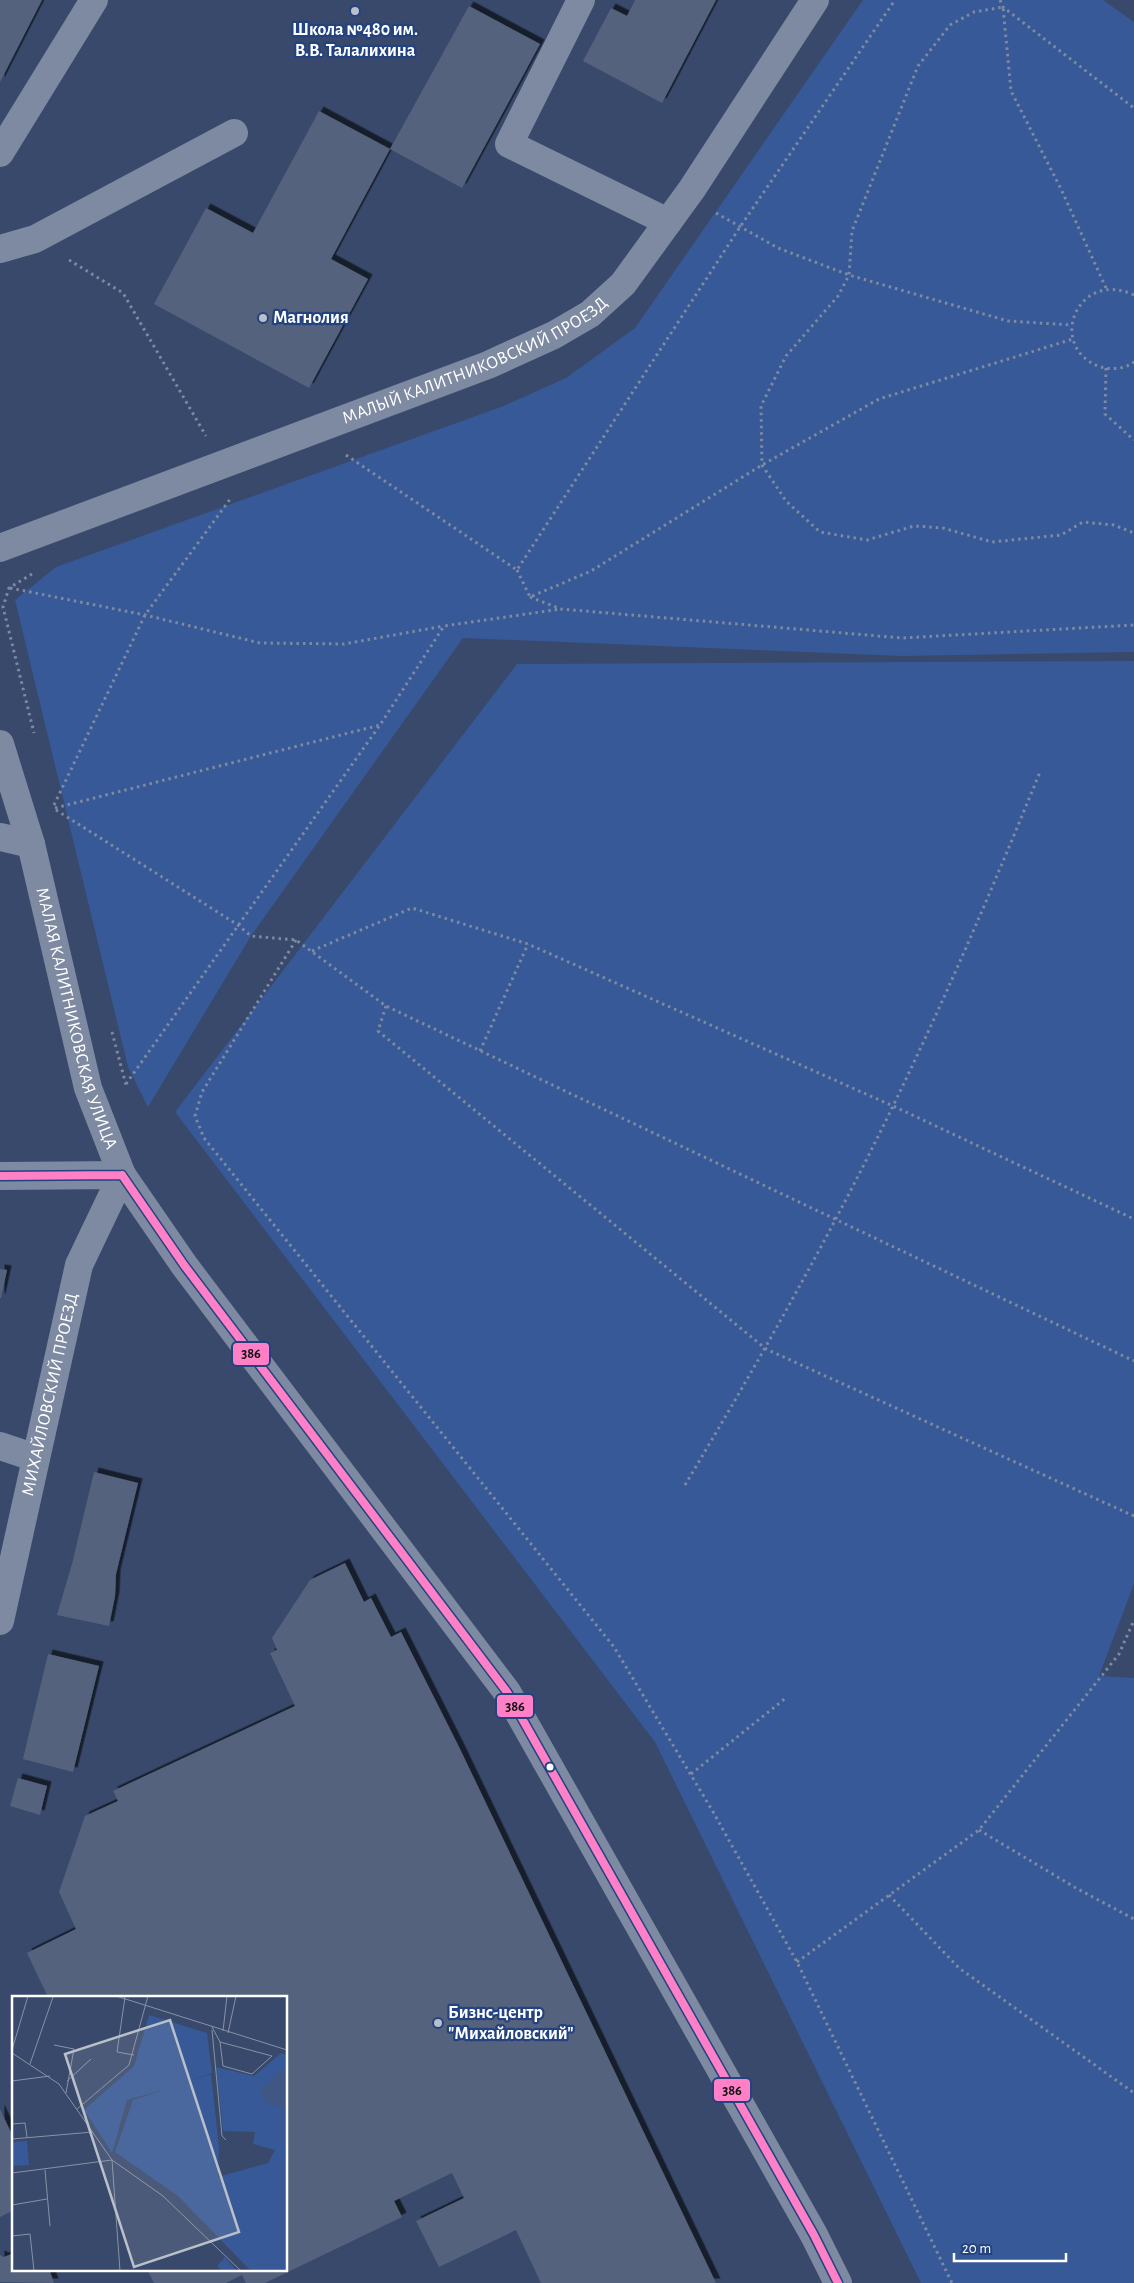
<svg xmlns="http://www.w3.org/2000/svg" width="1134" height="2283" font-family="'Alegreya Sans',sans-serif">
<defs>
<filter id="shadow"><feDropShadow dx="4.5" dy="-4.5" stdDeviation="0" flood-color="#0009"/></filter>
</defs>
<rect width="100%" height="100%" fill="#38496b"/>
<!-- green -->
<path fill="#375997" d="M863,0H1103L1134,22V652L902,656L463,638L251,936L148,1107L128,1067L15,600L56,567L501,407L566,378L635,328Z
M1134,661V1584L1099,1676L1134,1678V2283H921L655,1742L175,1112L517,664Z"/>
<!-- building -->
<path fill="#54627d" filter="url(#shadow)" d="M0,0H42L0,82Z
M635,0H716L662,103L583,61L611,8L627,16Z
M469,6L540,44L462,188L390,149Z
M319,111L390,149L331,259L368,279L309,388L154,304L206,208L253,233Z
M0,1269L7,1270L1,1298H0Z
M94,1472L138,1483L116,1574L115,1596L109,1626L57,1615L72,1564Z
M345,1563L364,1602L371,1598L391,1637L401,1632L459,1747L716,2283H541L516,2230L439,2267L416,2221L464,2198L452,2173L394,2201L402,2217L265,2283H246L242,2275L226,2283H154L147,2269H286V1997H48L27,1953L76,1929L59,1892L85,1816L118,1801L113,1791L295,1706L270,1653L277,1650L272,1638L310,1580Z
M48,1654L99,1666L73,1772L23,1759Z
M18,1778L47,1786L40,1815L10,1806Z
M0,2109L14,2139V2210L0,2217Z
M14,2253V2269H49L54,2283L0,2282V2255L4,2257Z"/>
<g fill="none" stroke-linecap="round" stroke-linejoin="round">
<!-- path -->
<path stroke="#7e8aa1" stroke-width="3" stroke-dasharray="2.5 4" stroke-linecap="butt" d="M1000,0L1003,7L1134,108
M716,213L778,248L849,275L1008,321L1072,325
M69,260L123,293L206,436
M1106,288L1061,189L1011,91L1003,7L974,12L950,25L918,66L852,231L849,275L838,296L786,356L761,406L762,465L786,501L820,532L867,540L914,526L943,528L992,542L1061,535L1083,522L1114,525L1134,533
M1134,295C1076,268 1046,349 1101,367C1112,370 1125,369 1134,362
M1106,368L1105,414L1134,440
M346,455L517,570L740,227L895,0
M517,570L530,597L591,571L762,465L879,399L1073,339
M32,574L9,588L3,607L34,733
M10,588L145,615L260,643L344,644L444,626
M530,597L561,609L902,638L1134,625
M54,805L145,615L231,498
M55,808L380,725
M56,810L238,925L251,936L296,940L386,1006L1134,1361
M296,940L202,1092L195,1116L204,1138L614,1647L712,1810L797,1962L952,2283
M312,951L412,908L528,944L893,1106L1134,1219
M386,1006L378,1031L766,1349L1134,1516
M112,1032L126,1085
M480,1051L528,944
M126,1084L380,725L444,626L561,609
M685,1485C759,1361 830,1236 893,1106C946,997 994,885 1040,772
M691,1774L787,1697
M979,1830L1076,1888L1134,1919
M889,1895L959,1968L1134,2093
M797,1962L979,1830L1119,1654L1134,1620"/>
<!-- minor -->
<g stroke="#7e8aa1" stroke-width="28">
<path d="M581,0L509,144L668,222"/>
<path d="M0,153L94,0"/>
<path d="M0,249L35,239L234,133"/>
<path id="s1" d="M0,548L488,365L554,335L590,314L623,284L692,189L815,0"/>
<path id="s2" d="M0,744L31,844L88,1088L122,1175L184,1265L507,1692L814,2235L838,2283"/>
<path d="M0,837L31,844"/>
<path d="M0,1176L122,1175"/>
<path d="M0,1446L36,1458"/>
<path id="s3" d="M0,1621L79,1265L122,1175"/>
</g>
<defs>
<path id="bus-1" d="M122,1175L184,1265L507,1692L814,2235L838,2283
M0,1176L122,1175"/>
</defs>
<!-- bus-1 casing -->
<use href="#bus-1" stroke="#234380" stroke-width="11"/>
<!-- bus-1 -->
<use href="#bus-1" stroke="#ff80c6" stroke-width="8"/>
</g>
<!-- markers -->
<g fill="#b9bfcb" stroke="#234380" stroke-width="2">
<circle cx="355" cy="11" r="5"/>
<circle cx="263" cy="318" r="5"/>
<circle cx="438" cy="2023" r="5"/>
</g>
<circle fill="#fff" stroke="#234380" stroke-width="2" cx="550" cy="1767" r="4.5"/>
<g text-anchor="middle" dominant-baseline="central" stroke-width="4.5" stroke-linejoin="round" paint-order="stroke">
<!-- poi labels -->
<g font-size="18" font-weight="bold" fill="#fff" stroke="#234380" text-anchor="start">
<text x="355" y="30" text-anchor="middle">Школа №480 им.<tspan x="355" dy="21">В.В. Талалихина</tspan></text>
<text x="273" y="318">Магнолия</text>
<text x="448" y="2013">Бизнс-центр<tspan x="448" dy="21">"Михайловский"</tspan></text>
</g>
<!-- street labels -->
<g font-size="18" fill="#fff" stroke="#234380">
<text stroke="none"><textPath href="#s1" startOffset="511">МАЛЫЙ КАЛИТНИКОВСКИЙ ПРОЕЗД</textPath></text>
<text stroke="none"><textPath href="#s2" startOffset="285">МАЛАЯ КАЛИТНИКОВСКАЯ УЛИЦА</textPath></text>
<text stroke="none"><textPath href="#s3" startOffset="232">МИХАЙЛОВСКИЙ ПРОЕЗД</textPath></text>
</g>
</g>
<!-- overview -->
<g transform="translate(12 1996)">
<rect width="275" height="275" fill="#38496b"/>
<path d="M137,19L195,37L200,77L166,89L199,78L207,150L206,181L256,167L263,154L241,148L243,136L211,135L204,71L242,80L269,57L275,59V275H239L166,200L103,156L121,104L154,93L115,104L100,157L72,114L122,70ZM15,145L17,169L0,170V146ZM213,261L216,265L225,275H210L205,270Z" fill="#375997"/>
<path d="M275,71V113L255,107L249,99L250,92Z" fill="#405783"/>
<path fill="none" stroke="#8892a6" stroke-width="1" d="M104,0L275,54M113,1L105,56L122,59M200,31L208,46L211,70L240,78L260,60L208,46M200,34L210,140L214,144M211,35L215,0M216,37L224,0M42,49L62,53L54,97M0,54L16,0M0,57L47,88L100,164L151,200L229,275M18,68L41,1M0,85L38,80M55,85L79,63M65,113L117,69L136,0M0,128L13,127L15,141M0,143L81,136M100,164L108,275M33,174L38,230M0,177L100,164M0,209L35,203M0,240L18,238L22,275"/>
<path fill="#b9bfcb" fill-opacity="0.15" stroke="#b9bfcb" stroke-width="2.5" d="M158,24L227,236L122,271L53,58Z"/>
<rect width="275" height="275" fill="none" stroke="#fff" stroke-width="2.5"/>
</g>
<g stroke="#234380" stroke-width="2">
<rect x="232" y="1342" width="38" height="24" rx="5" fill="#ff80c6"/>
<rect x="496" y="1694" width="38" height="24" rx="5" fill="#ff80c6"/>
<rect x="713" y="2078" width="38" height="24" rx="5" fill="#ff80c6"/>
</g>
<g font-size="14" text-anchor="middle" font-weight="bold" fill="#111">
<text x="251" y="1358">386</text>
<text x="515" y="1711">386</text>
<text x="732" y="2095">386</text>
</g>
<!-- scale -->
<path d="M954 2253v8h112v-8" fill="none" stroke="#ffffff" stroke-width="2.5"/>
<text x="962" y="2253" font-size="15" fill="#ffffff" stroke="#234380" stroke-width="4" paint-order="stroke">20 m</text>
</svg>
